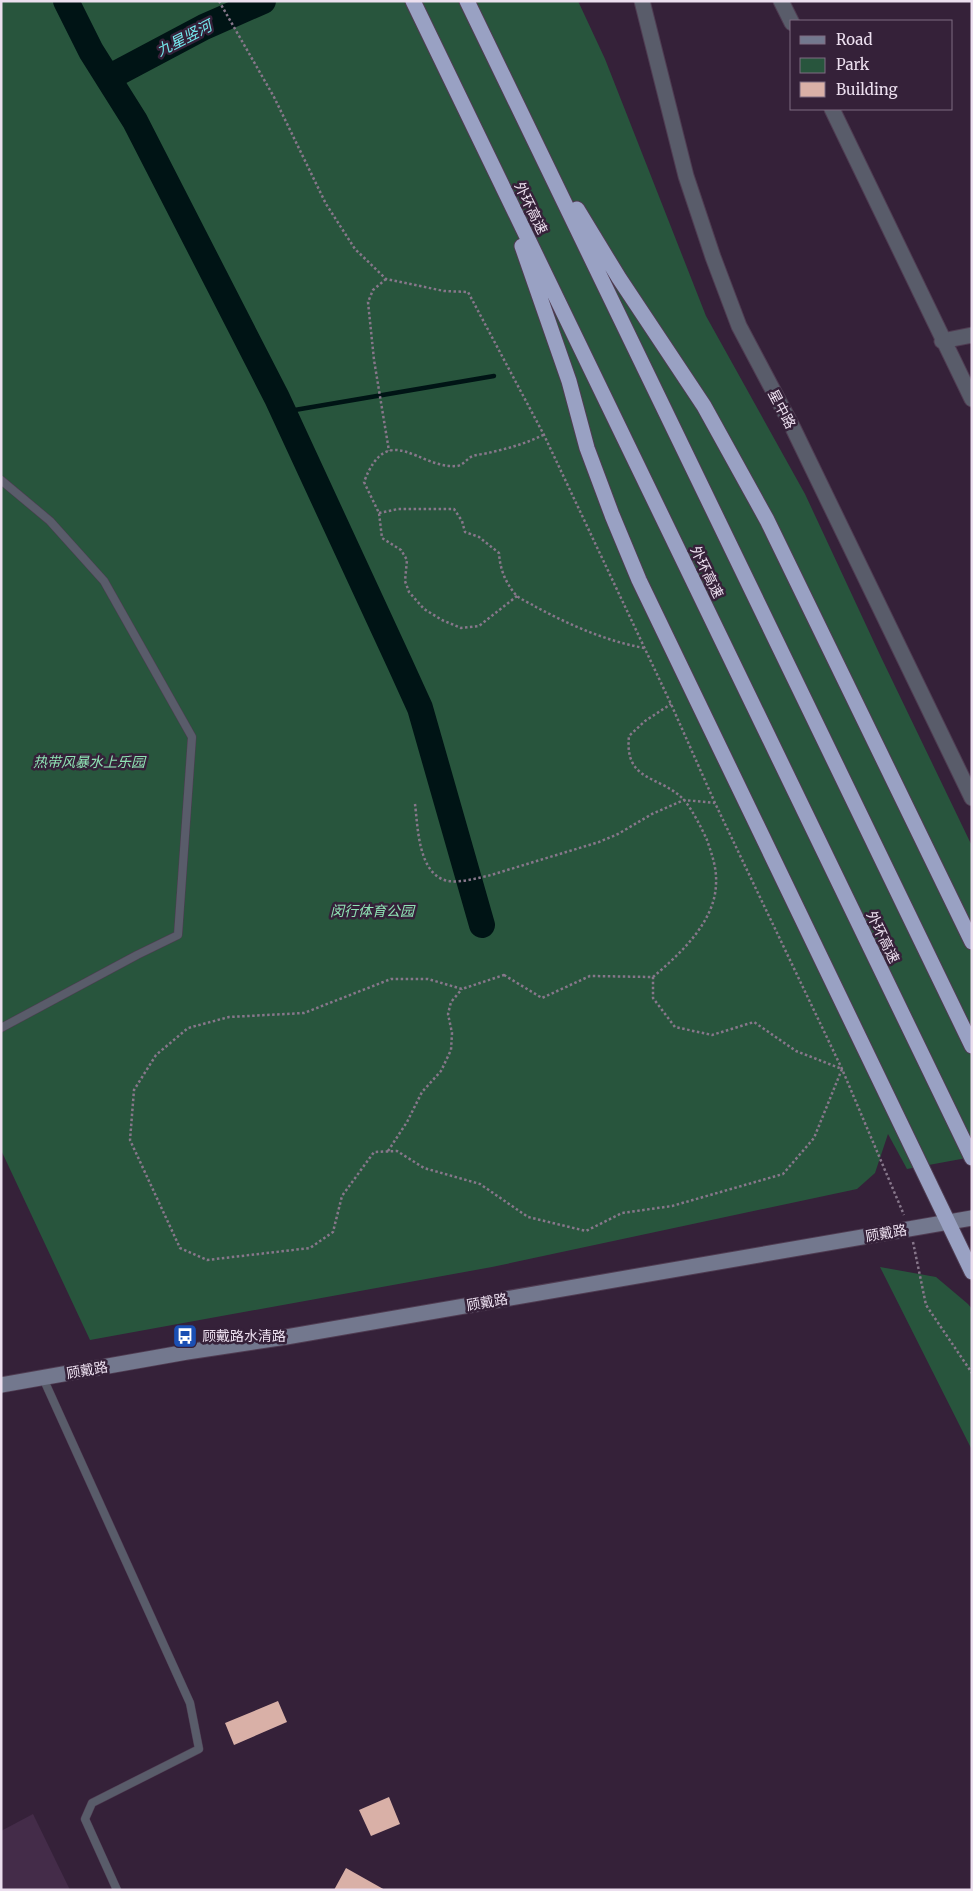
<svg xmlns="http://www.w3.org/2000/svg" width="973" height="1891" font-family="Merriweather,'Noto Sans SC',serif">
<rect width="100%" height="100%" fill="#352139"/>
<!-- built -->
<path fill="#442c49" d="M33,1814L70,1890H1V1831Z"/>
<!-- green -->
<path fill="#28553d" d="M1,1H578L605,59L706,316L805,494L880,655L972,846V1157L907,1169L888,1134L875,1173L857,1189L492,1267L90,1340L1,1150Z
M880,1267L936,1277L968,1304L972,1309V1450Z"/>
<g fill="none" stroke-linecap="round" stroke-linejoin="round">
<!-- stream -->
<path stroke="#001415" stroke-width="4.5" d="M283,412L494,376"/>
<!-- river -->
<path stroke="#001415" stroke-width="26" d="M66,1L91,51L135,121L277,398L400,664L420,708L482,925
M108,78L204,27L263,1"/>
</g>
<!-- building -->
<path fill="#d9b0a7" d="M278,1701L287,1722L234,1745L225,1723Z
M389,1797L400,1824L371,1836L359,1810Z
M346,1868L385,1890H334Z"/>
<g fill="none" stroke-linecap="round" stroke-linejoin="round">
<defs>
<path id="lane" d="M1,480L50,521L104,581L192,737L178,935L137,955L1,1028
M43,1378L190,1703L199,1749L92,1803L85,1819L117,1890"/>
<path id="street" d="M642,1L686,176L713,257L739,326L793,428L972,798
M781,1L792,23
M832,109L972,399
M942,341L972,335"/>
<path id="secondary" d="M1,1385L187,1352L286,1337L972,1218"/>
<path id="highway" d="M413,1L972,1158
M467,1L972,1046
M577,209L619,278L704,406L767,520L972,942
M522,246L569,381L587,448L612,515L639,580L972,1272"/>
</defs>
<!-- lane casing -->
<use href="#lane" stroke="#4f3c52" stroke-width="9"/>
<!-- street casing -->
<use href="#street" stroke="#4f3c52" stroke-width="17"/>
<!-- secondary casing -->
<use href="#secondary" stroke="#4f3c52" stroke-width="17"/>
<!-- highway casing -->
<use href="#highway" stroke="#4f3c52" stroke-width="17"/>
<!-- path -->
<path stroke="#87778b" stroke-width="2.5" stroke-dasharray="2.5 2.5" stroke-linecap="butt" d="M219,1L274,97L326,204L355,249L386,279L444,291L468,292L544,435L671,704L715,803L842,1069L904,1215
M386,279L373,290L368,302L374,360L389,451
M379,513L398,509H454L462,521L465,532L479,537L499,553C500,569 505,582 516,595C521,600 530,603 536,607C570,625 606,641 644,648
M517,596L479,626L461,628L442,620L424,609L409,592L405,581L407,560L401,550L382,538L379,513L364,482C388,419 418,469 457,466C464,465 467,458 473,456C479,454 486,454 492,452C510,448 527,443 543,435
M415,804C418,827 418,875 448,881C461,883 478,878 491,875L599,842L618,834L652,814L684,800L715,803
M504,975L542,998L590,976L653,977V998L675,1027L712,1035L754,1022L796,1051L842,1069L814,1138L783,1174L672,1206L622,1213L586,1231L528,1217L480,1184L424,1168L397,1151L374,1152L342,1196L333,1232L310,1248L207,1260L180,1248L130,1140L134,1090L156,1055L188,1028L229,1017L304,1013L391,979H428L462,989Z
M653,977C680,954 715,922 716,884C717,868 712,855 707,840C702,829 692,809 684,800C661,775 624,783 629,736L645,721L671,704
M388,1151L407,1122L422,1092L441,1071L451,1050L452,1033L448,1014L451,1002L462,989
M913,1242L926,1305L972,1373"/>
<!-- lane -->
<use href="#lane" stroke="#595c6a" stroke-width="8"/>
<!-- street -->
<use href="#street" stroke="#595c6a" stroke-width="15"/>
<!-- secondary -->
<use href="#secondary" stroke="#73788e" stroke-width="15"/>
<!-- highway -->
<use href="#highway" stroke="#99a1c3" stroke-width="15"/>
</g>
<!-- icons -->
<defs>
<symbol id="bus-square" viewBox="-11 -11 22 22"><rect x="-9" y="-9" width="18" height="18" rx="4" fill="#1a4fb4" stroke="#352139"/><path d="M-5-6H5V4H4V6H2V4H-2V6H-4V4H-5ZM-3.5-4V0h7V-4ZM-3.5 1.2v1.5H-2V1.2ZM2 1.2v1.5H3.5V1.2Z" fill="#fff"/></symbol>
</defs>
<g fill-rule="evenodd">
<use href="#bus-square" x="171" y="1322" width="28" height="28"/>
</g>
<g text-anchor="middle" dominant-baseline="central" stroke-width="5" stroke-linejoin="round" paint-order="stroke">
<!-- street labels -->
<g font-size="14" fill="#ecdfef" stroke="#352139">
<text transform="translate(531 208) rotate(64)">外环高速</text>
<text transform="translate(782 409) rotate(62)">星中路</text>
<text transform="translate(707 572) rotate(64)">外环高速</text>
<text transform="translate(883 937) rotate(64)">外环高速</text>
<text transform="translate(886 1233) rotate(-10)">顾戴路</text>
<text transform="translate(487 1302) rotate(-10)">顾戴路</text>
<text transform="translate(87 1370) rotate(-10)">顾戴路</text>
</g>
<!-- park labels -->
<g font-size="14" font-style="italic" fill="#8fe3b4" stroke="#352139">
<text x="89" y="762">热带风暴水上乐园</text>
<text x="372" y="911">闵行体育公园</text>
</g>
<!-- poi labels -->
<g font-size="14" fill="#ecdfef" stroke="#352139" text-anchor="start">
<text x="202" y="1336">顾戴路水清路</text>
</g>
<!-- water labels -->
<g font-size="15" font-style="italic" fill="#75eaee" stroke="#352139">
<text transform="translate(184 38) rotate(-27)">九星竖河</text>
</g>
</g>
<!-- border -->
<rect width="973" height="1891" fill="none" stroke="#ecdfef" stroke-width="5"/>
<!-- legend -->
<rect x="790" y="20" width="162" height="90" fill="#352139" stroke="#7e6d82"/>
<rect x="800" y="36" width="25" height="8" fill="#73788e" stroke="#7e6d82"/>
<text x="836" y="45" font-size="15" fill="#ecdfef">Road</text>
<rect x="800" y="58" width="25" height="15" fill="#28553d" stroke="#7e6d82"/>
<text x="836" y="70" font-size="15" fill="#ecdfef">Park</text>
<rect x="800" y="82" width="25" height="15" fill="#d9b0a7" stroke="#7e6d82"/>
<text x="836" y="95" font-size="15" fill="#ecdfef">Building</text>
</svg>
